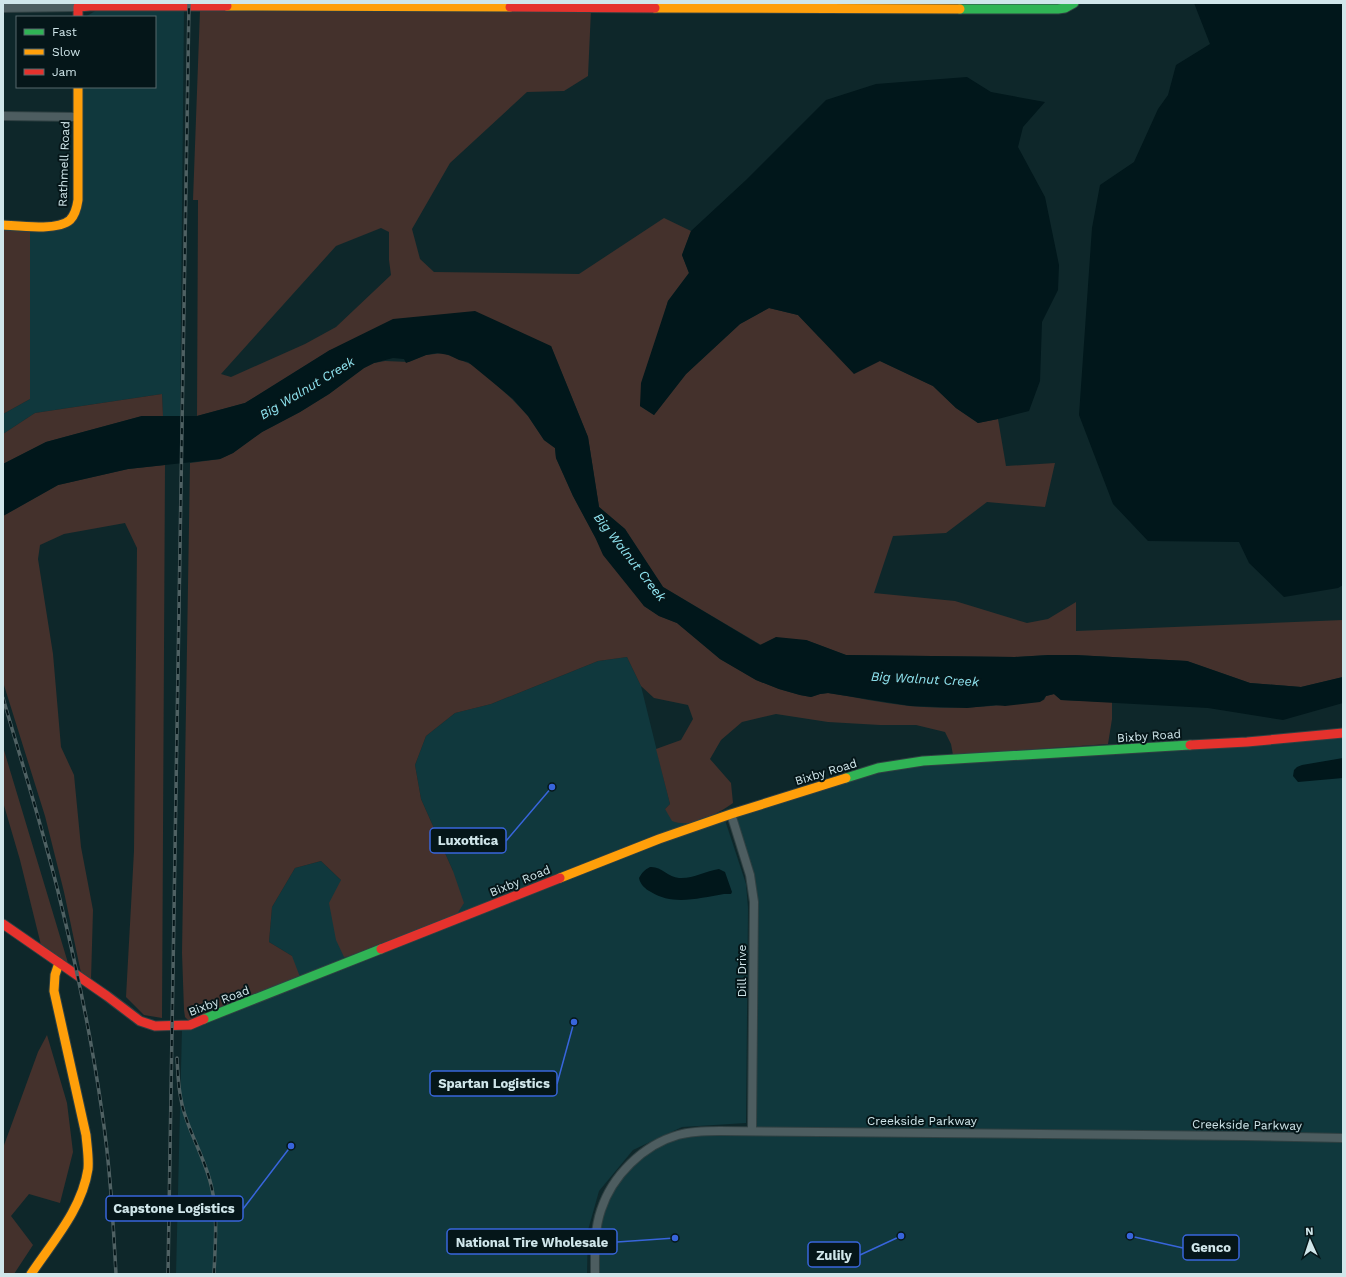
<svg xmlns="http://www.w3.org/2000/svg" width="1346" height="1277" font-family="'Work Sans',sans-serif">
<rect width="100%" height="100%" fill="#0e272a"/>
<!-- built -->
<path fill="#10383d" d="M97,10H184L180,416H163L162,394L35,413L3,434V414L30,399V229L78,215L82,87H155V17H85Z
M627,657L641,686L670,804L665,809L693,823L722,811L746,884L748,908L746,1123L682,1127L633,1150L599,1191L588,1230L587,1274H176L182,1029L292,956L269,942L272,907L295,868L321,861L341,880L453,871L421,799L415,765L426,736L455,713L491,704L598,661Z
M1343,733V1274H595V1243L607,1197L637,1157L676,1136L752,1131L754,902L731,814L878,768Z"/>
<!-- green -->
<path fill="#44312c" fill-rule="evenodd" d="M200,10H591L588,76L564,91L527,92L450,163L412,229L420,259L434,272L579,274L664,218L691,231L682,255L689,273L668,301L640,406L654,415L686,374L740,324L769,308L798,315L819,337L880,361L933,386L956,408L978,423L998,419L1006,466L1055,463L1045,507L987,502L946,533L893,536L874,593L955,601L1027,623L1048,619L1076,602V631L1343,620V677L1301,687L1250,683L1187,661L1075,655H1049L1015,657L846,655L806,640L761,645L663,587L625,529L599,507L588,437L551,346L330,350L245,403L197,416L198,200H193ZM381,228L389,232V260L391,275L336,327L305,344L231,377L221,374L336,246Z
M3,229H30V399L3,414Z
M443,353L473,365L490,379L512,399L528,416L544,440L555,448L556,458L573,496L595,537L644,606L659,616L677,623L720,659L756,680L779,689L800,695L811,697L820,694L828,693C855,697 882,703 909,706C954,710 999,707 1044,700L1046,696L1054,694L1061,700L1112,702V719L1108,744L953,755L951,744L945,732L916,725H880L828,722L776,714L742,722L721,740L710,759L731,783L733,803C717,814 692,829 672,821L665,809L670,804L656,749L681,740L693,719L688,705L654,698L641,686L627,657L598,661L491,704L455,713L426,736L415,765L421,799L453,871L464,903L457,914L353,956L344,957L336,940L329,903L341,880L321,861L295,868L272,907L269,942L292,956L300,977L189,1021L185,1017L184,1010L182,953L190,463L220,459L233,453L262,432L300,412L329,394L364,368L374,363L385,361L409,362L426,355Z
M162,394L163,416H142L46,442L3,464V434L35,413Z
M165,465L162,1018L144,1015L126,997L134,851L137,548L125,523L64,534L40,545L38,559L53,654L61,747L74,775L81,847L93,910L91,980L81,973L64,892L45,816L3,682V516L58,485L128,469Z
M3,747L68,963L41,945L20,860L3,802Z
M47,1035L67,1103L73,1152L60,1203L29,1194L11,1216L33,1245L14,1274H3V1148L38,1052Z"/>
<!-- water -->
<path fill="#01171b" d="M1194,3H1343V585L1338,588L1284,597L1249,563L1239,542L1148,541L1113,504L1079,415L1092,228L1100,185L1134,162L1158,109L1168,95L1176,65L1210,44Z
M967,77L991,92L1045,102L1023,127L1018,147L1045,197L1059,265L1058,290L1042,322L1040,381L1029,411L998,419L978,423L956,408L933,386L880,361L854,374L798,315L769,308L740,324L686,374L654,415L640,406L641,383L668,301L689,273L682,255L691,231L746,180L826,100L876,84Z
M475,311L551,346L588,437L599,507L625,529L663,587L760,645L776,637L806,640L846,655L1015,657L1049,655H1075L1187,661L1250,683L1301,687L1343,677V703L1283,720L1208,708L1061,700L1054,694L1046,696L1043,700L1040,702L1005,706L996,705L967,708L911,706L828,693L820,694L811,697L800,695L779,689L756,680L720,659L677,623L659,616L644,606L603,555L595,537L573,496L556,458L555,448L544,440L528,416L513,399L468,362L459,360L449,355L437,353L426,355L406,363L404,359L393,358L374,363L364,368L329,394L300,412L262,432L233,453L220,459L128,469L58,485L3,516V464L46,442L142,416H197L245,403L330,350L393,319Z
M1343,758V778L1298,782L1293,776L1294,770L1297,767L1302,765Z
M650,867C661,866 668,877 679,878C693,879 705,871 719,869L725,872L732,892L731,894H724C699,898 673,906 651,892C645,889 640,884 639,878C642,873 644,870 650,867Z"/>
<g fill="none" stroke-linecap="round" stroke-linejoin="round">
<defs>
<path id="street" d="M3,8L78,7
M3,116L78,117
M731,814L750,875L754,902L752,1131
M595,1274C595,1253 594,1230 601,1210C612,1176 643,1145 678,1135C692,1131 706,1131 720,1131L1245,1136L1343,1138"/>
<path id="fast" d="M960,9H1058L1065,8L1074,3
M846,778L878,768L923,761L1190,745
M204,1019L381,949"/>
<path id="slow" d="M227,6L510,7
M655,8L960,9
M3,225C19,226 58,231 70,220C75,215 77,207 78,200V87
M560,878L659,839L731,814L846,778
M31,1274C53,1241 82,1209 88,1169C89,1158 87,1146 86,1135L54,991L55,975L59,963"/>
<path id="jam" d="M510,7L655,8
M78,17V7L90,6H227
M1190,745L1247,742L1343,733
M3,924L107,996L140,1021L155,1026L190,1025L204,1019
M381,949L560,878"/>
</defs>
<!-- street casing -->
<use href="#street" stroke="#2f4042" stroke-width="10"/>
<!-- fast casing -->
<use href="#fast" stroke="#2f4042" stroke-width="11"/>
<!-- slow casing -->
<use href="#slow" stroke="#2f4042" stroke-width="11"/>
<!-- jam casing -->
<use href="#jam" stroke="#2f4042" stroke-width="11"/>
<!-- street -->
<use href="#street" stroke="#4d5d60" stroke-width="8"/>
<!-- fast -->
<use href="#fast" stroke="#30b455" stroke-width="9"/>
<!-- slow -->
<use href="#slow" stroke="#ff9f0a" stroke-width="9"/>
<!-- jam -->
<use href="#jam" stroke="#e5322d" stroke-width="9"/>
<defs>
<path id="rail" d="M3,698C23,767 45,835 61,904C78,973 92,1042 102,1112C110,1165 113,1220 116,1274
M177,1058C178,1078 179,1099 186,1118C194,1142 207,1164 212,1189C218,1216 215,1246 214,1274
M168,1274L189,3"/>
</defs>
<!-- rail casing -->
<use href="#rail" stroke="#4f6163" stroke-width="3.5"/>
<!-- rail -->
<use href="#rail" stroke="#051619" stroke-width="2" stroke-dasharray="6" stroke-linecap="butt"/>
</g>
<g text-anchor="middle" dominant-baseline="central" stroke-width="4" stroke-linejoin="round" paint-order="stroke">
<!-- street labels -->
<g font-size="12" fill="#d0e6ea" stroke="#051619">
<text transform="translate(64 164) rotate(-88)">Rathmell Road</text>
<text transform="translate(1149 736) rotate(-4)">Bixby Road</text>
<text transform="translate(826 772) rotate(-17)">Bixby Road</text>
<text transform="translate(520 881) rotate(-22)">Bixby Road</text>
<text transform="translate(742 971) rotate(-90)">Dill Drive</text>
<text transform="translate(219 1001) rotate(-21)">Bixby Road</text>
<text x="922" y="1121">Creekside Parkway</text>
<text transform="translate(1247 1125) rotate(1)">Creekside Parkway</text>
</g>
<!-- water labels -->
<g font-size="13" font-style="italic" fill="#8fe4f0" stroke="#051619">
<text transform="translate(307 388) rotate(-31)">Big Walnut Creek</text>
<text transform="translate(630 557) rotate(52)">Big Walnut Creek</text>
<text transform="translate(925 679) rotate(3)">Big Walnut Creek</text>
</g>
</g>
<!-- callouts -->
<path fill="none" stroke="#3865db" stroke-width="1.5" d="M552 787L506 841M574 1022L557 1084M291 1146L243 1209M675 1238L617 1242M1130 1236L1183 1248M901 1236L860 1255"/>
<g fill="#3865db" stroke="#051619" stroke-width="1.5">
<circle cx="552" cy="787" r="4"/>
<circle cx="574" cy="1022" r="4"/>
<circle cx="291" cy="1146" r="4"/>
<circle cx="675" cy="1238" r="4"/>
<circle cx="1130" cy="1236" r="4"/>
<circle cx="901" cy="1236" r="4"/>
</g>
<g fill="#051619" stroke="#3865db" stroke-width="1.5">
<rect x="430" y="828" width="76" height="25" rx="4"/>
<rect x="430" y="1071" width="127" height="25" rx="4"/>
<rect x="106" y="1196" width="137" height="25" rx="4"/>
<rect x="447" y="1229" width="170" height="25" rx="4"/>
<rect x="1183" y="1235" width="56" height="25" rx="4"/>
<rect x="808" y="1242" width="52" height="25" rx="4"/>
</g>
<g font-size="13" text-anchor="middle" font-weight="bold" fill="#d0e6ea">
<text x="468" y="845">Luxottica</text>
<text x="494" y="1088">Spartan Logistics</text>
<text x="174" y="1213">Capstone Logistics</text>
<text x="532" y="1247">National Tire Wholesale</text>
<text x="1211" y="1252">Genco</text>
<text x="834" y="1260">Zulily</text>
</g>
<!-- border -->
<rect width="1346" height="1277" fill="none" stroke="#d0e6ea" stroke-width="8"/>
<!-- legend -->
<rect x="16" y="16" width="140" height="72" fill="#051619" stroke="#56696d"/>
<rect x="24" y="29" width="20" height="6" fill="#30b455" stroke="#56696d"/>
<text x="52" y="36" font-size="12" fill="#d0e6ea">Fast</text>
<rect x="24" y="49" width="20" height="6" fill="#ff9f0a" stroke="#56696d"/>
<text x="52" y="56" font-size="12" fill="#d0e6ea">Slow</text>
<rect x="24" y="69" width="20" height="6" fill="#e5322d" stroke="#56696d"/>
<text x="52" y="76" font-size="12" fill="#d0e6ea">Jam</text>
<!-- north arrow -->
<g transform="translate(1310 1241) rotate(357)" stroke="#051619" stroke-width="3" paint-order="stroke">
<path d="M0-3L7 15L0 10L-7 15Z" fill="#d0e6ea"/>
<text y="-6" font-size="11" font-weight="bold" text-anchor="middle" fill="#d0e6ea">N</text>
</g>
</svg>
